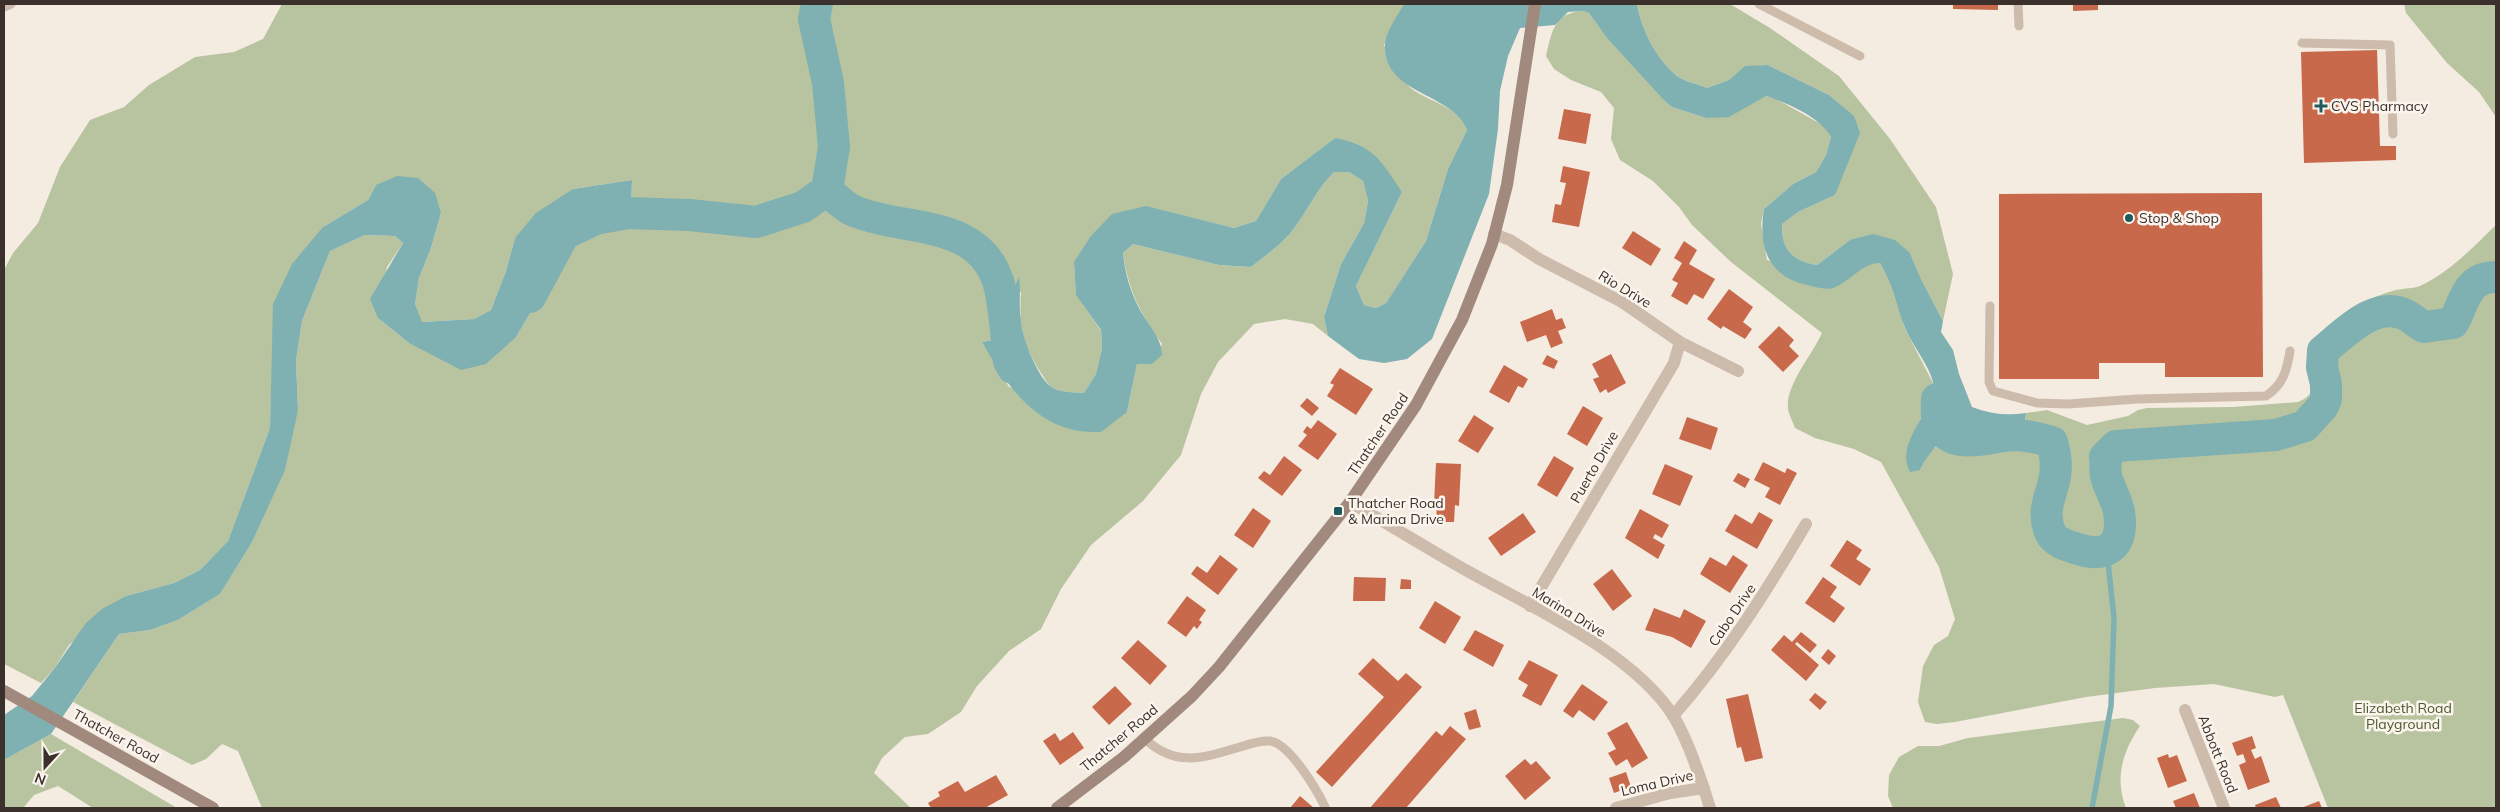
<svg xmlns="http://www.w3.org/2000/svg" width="2500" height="812" font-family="Mulish,sans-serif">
<rect width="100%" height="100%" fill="#f4ebe1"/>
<!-- green -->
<path fill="#b8c4a0" d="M282,4H1404L1384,45C1391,56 1403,82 1412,89C1431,103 1457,105 1467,130L1448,169L1426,241L1386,303L1376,308L1364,305L1356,286L1402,192L1335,138L1281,179L1256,221L1234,228L1193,218L1074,262L1076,294L1101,331L1102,348L1096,374L1084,393C1074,392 1059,393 1050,386C1047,383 1044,377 1041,373C1022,343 1019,325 1021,291L1004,312L1005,338L982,342L1009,387L1127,412L1137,364H1152L1162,344C1141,316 1127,287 1123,253L1133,244L1219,265L1251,267C1266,255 1284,243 1295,227C1309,208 1317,189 1334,172H1349L1363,181L1368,201L1364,223L1341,264L1324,317L1328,336L1313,324L1285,319L1254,324L1218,362L1201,394L1181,455L1143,501L1091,545L1061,589L1041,629L1009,651L977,686L961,712L928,734L905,737L882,758L874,773L911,808H262L238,751L222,744L206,759L192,765L73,702L119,634L150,630L178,620L220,594L251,544L298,410L296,361L302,321L330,251L365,235L395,236L403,243L387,267L378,318L409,343L516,337L542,293L551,256L571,221L588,216L631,213L632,180L573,189L515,238L506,271L491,310L474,319L421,322L415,304L419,278L431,248L441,213L376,185L368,200L323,227L272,368L270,428L228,541L200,570L174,583L126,596L69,645L54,669L41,683L4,664V270L13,253L38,223L60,167L90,120L124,107L149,85L195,57L234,52L263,39Z
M1637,4H1730L1770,28L1839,76L1890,139L1936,207L1953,274L1943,321L1921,279L1910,253L1850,240L1817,265C1792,261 1781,249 1782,224L1798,212L1835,195L1853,116L1829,95L1768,65L1745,67L1729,80L1707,88C1698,84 1685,82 1677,76C1657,60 1641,29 1637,4Z
M2404,4H2496V117L2479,92L2447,63L2406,13Z
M1583,11L1589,13L1606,37L1672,107L1706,118L1766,96L1778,100L1826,127L1831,137L1826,155L1816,172L1793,184L1764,209L1761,224L1767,260L1834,287L1871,263H1880L1888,276L1905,329L1933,383L1932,396L1909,442L1920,470L1931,451L1948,437L1958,435L1968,439L2025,425L2026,413L2047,410L2087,425L2128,416L2138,410L2147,408L2233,407L2298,402C2324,393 2311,366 2317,345C2318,340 2325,335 2329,331C2347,311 2370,296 2396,290C2404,288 2415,289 2422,285C2451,271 2473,247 2496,225V808H2328L2283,695L2275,697L2214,684L2155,688L2086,697L1955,722L1937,724L1925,722L1918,702L1923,666L1934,645L1948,636L1955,619L1939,567L1881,462L1854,449L1815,438L1795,428C1793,422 1789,415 1788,409C1785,385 1813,354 1822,333L1731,262L1692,225L1679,207L1653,181L1620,160L1611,139L1614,108L1601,92L1571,80L1554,69L1546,56C1552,31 1554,13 1583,11Z
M2123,718L2133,720L2140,726C2123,751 2114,778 2126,808H1893L1888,796L1889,775L1899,757L1918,746H1939L1968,738Z
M51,734L177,808H93L58,786L34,795L23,808H4V760Z"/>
<!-- water -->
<path fill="#7fb0b2" d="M1404,4H1637C1641,29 1657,60 1677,76C1685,82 1698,84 1707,88L1729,80L1745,66L1768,65L1829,95L1854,116L1860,133L1835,195L1798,212L1782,224C1781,249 1792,261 1817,265L1850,240L1873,234L1895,240L1910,253L1921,279L1943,321L1941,332L1953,350L1959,374L1972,407C1990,414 2007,416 2026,413C2024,445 1995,444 1969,439C1962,437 1959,434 1951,436C1936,441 1927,458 1920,470L1910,472C1893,440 1939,408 1933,382C1929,365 1912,345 1905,328C1896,306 1893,283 1880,263C1862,263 1850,282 1833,288C1825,290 1816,287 1807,285C1767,276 1758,246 1764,209L1793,184L1816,172L1826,155L1831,137C1820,117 1787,103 1766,96L1729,117L1706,118L1672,107L1663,99L1606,37L1589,13L1583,11L1568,12L1555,25L1520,28L1508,56L1500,91L1498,129L1489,194L1432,339L1407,359L1384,363L1359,359L1328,336L1324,317L1341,264L1364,223L1368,201L1363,181L1349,172H1334C1317,189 1309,208 1295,227C1284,243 1266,255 1251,267L1219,265L1133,244L1123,253C1125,273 1130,291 1140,310C1148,325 1162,338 1162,355L1152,364H1137L1127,412L1101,432C1093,432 1083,432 1074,430C1029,420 1003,379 982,342L1005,338L1004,312L1019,277C1021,290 1019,302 1020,316C1021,335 1036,374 1050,386C1059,393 1074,392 1084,393L1096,374L1102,348L1101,330L1076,295L1074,262L1091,236L1112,214L1146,206L1234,228L1256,221L1281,179L1335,138C1375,146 1380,160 1402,192L1356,286L1364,305L1376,308L1386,303L1426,241L1448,169L1467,130C1452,92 1384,95 1385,46C1385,32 1398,15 1404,4Z
M397,176L418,178L435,193L441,213L431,248L419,278L415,304L422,322L474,319L491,310L506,271L515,238L536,213L573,189L632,180L631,213L588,216L571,221L551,256L542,293L516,337L486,364L461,370L409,343L378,318L370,299L403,243L395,236L365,235L330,251L302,321L296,361L298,410L285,470L251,544L220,594L178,620L150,630L119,634L51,734L4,760V715L32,696L54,669L86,623L102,609L126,596L174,583L200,570L228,541L270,428L273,304L292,264L323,227L368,200L376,185Z"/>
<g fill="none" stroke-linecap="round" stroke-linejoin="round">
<!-- stream -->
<path stroke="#7fb0b2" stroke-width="5.5" d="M2092,808L2111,706L2114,618L2107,552"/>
<!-- river -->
<path stroke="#7fb0b2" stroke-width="32" d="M827,190C835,197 844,207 854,211C904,232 977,218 998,281C1005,304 1006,336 1009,361L1013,368
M530,297L564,234L595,219L628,213L689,215L756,222L803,207L827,190L834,147L828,83L814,19L817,4
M1937,399C1937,406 1936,416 1938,422C1950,453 1990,436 2013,435C2026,435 2039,438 2052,442C2055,454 2057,463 2055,476C2052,495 2041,510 2050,532C2054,542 2068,546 2078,549C2109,559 2124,544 2119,512C2117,500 2109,488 2106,476C2105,470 2106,463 2105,457L2116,446L2276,435L2305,426L2323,406L2326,399V384L2322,367L2323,351C2345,333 2377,298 2408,316C2413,319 2418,324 2424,327L2453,323C2465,302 2466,277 2496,277"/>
</g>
<!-- building -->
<path fill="#c8694b" d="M1953,4H1998V10L1953,9Z
M2073,4H2098V10L2073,11Z
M2377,50L2380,146H2396V160L2304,163L2301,52Z
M1564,109L1591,114L1586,144L1558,139Z
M1563,166L1590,172L1579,227L1552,222L1555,204L1561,205L1566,183L1560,182Z
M2262,193L2263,377H2165V363H2099V379H1999V194Z
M1633,231L1661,249L1651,266L1622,248Z
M1684,241L1697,250L1689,264L1715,279L1703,299L1694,294L1687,305L1671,296L1678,283L1672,280L1682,263L1674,258Z
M1729,289L1753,307L1743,322L1752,329L1745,339L1723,326L1721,329L1707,319Z
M1552,309L1556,320L1562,318L1566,328L1558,331L1563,343L1551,348L1546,335L1527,342L1520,322Z
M1779,326L1794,340L1789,346L1799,356L1783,372L1758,347Z
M1611,354L1626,383L1608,393L1606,389L1600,393L1593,379L1599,377L1592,364Z
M1547,355L1558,361L1554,369L1542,364Z
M1504,365L1528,379L1523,388L1518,386L1509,403L1489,392Z
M1340,368L1373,389L1356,415L1327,396L1334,385L1330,383Z
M1307,398L1319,408L1312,416L1300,406Z
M1583,406L1603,418L1587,446L1567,434Z
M1474,415L1494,428L1478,453L1458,441Z
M1687,417L1718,428L1711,450L1679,439Z
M1318,420L1337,434L1318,460L1298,446L1307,435L1303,432L1307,426L1311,429Z
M1284,456L1302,470L1282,496L1258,478L1264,471L1270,475Z
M1554,456L1574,468L1557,497L1537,485Z
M1763,462L1785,473L1787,468L1797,473L1780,505L1765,497L1770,488L1754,480Z
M1436,463L1461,464L1459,506L1455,505L1454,522H1436L1437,504H1434Z
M1665,464L1693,476L1680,506L1652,494Z
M1738,473L1750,479L1745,488L1733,481Z
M1253,508L1271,521L1253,548L1234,535Z
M1640,509L1669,525L1662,538L1655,534L1653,538L1665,545L1658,559L1625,538Z
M1759,512L1773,520L1757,549L1725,531L1735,514L1752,524Z
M1523,513L1536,532L1501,556L1488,538Z
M1847,540L1862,550L1856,559L1871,569L1860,586L1830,566Z
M1220,555L1238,569L1218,595L1191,574L1197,566L1207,573Z
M1733,555L1748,565L1730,593L1700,574L1710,557L1726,566Z
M1612,569L1632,596L1613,611L1593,584Z
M1354,577L1386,578L1385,601H1353Z
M1823,577L1837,587L1830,597L1845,608L1834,623L1805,603Z
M1401,579L1411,580V589H1400Z
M1187,596L1206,610L1199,620L1202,622L1197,629L1194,626L1186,637L1167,623Z
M1435,601L1461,617L1445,644L1419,628Z
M1654,608L1680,618L1684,609L1706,621L1691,648L1672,637L1645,630Z
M1475,630L1504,645L1493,667L1463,650Z
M1801,632L1817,645L1810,653L1797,642L1795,644L1819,665L1806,681L1771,650L1784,635L1792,642Z
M1138,640L1167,666L1150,685L1121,658Z
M1828,649L1836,656L1829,665L1821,658Z
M1373,658L1398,681L1406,673L1422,687L1332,787L1316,772L1384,697L1358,674Z
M1529,660L1558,675L1541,706L1522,696L1528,685L1518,679Z
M1582,684L1608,702L1594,721L1579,710L1573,718L1563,711Z
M1115,686L1132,704L1109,725L1092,707Z
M1815,693L1827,702L1820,710L1809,700Z
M1748,694L1763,758L1745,762L1741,747L1737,748L1726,699Z
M1476,709L1481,727L1469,730L1464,713Z
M1627,722L1648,758L1632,768L1627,759L1616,766L1608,753L1616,749L1607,733Z
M1450,726L1466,739L1406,808H1370L1436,731L1442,736Z
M1073,732L1084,748L1060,765L1043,741L1055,733L1060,741Z
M2252,736L2256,748L2251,750L2255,759L2261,756L2270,782L2248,790L2239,765L2246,762L2243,754L2237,756L2232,743Z
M2168,754L2169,758L2177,755L2187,781L2168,788L2157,758Z
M1525,759L1531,765L1536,761L1551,778L1525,800L1505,776Z
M1626,772L1631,787L1614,793L1609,778Z
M996,775L1008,795L985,808H931L928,803L940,796L938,792L958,781L965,792Z
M2194,793L2200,808H2176L2173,801Z
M1300,796L1314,808H1290Z
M2276,797L2281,808H2256L2255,805Z
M2319,801L2322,808H2301Z"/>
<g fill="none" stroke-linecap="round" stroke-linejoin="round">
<!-- service -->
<path stroke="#cdbbac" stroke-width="9" d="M1759,4L1860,56
M2018,4L2019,26
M4,7L11,4
M2302,43L2390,45L2393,134
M1990,306L1989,382L1993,391L2037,403L2068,404L2137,399L2266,396C2283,385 2287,370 2290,351
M1144,738C1175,768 1203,758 1240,747C1249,744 1260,740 1270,741C1290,744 1317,790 1325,807"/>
<!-- minor -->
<path stroke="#cdbbac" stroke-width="12" d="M1494,234L1510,240L1539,259L1622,302L1680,342L1738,371
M1350,502C1390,525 1430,550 1471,573C1534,608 1635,654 1674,717C1689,742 1701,779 1710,808
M1530,606L1674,363L1680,342
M2185,710L2224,808
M1673,716C1725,657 1766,592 1806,524
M1616,808L1670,793L1704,788"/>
<!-- secondary -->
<path stroke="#a18a7d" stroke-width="12" d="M4,691L213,808
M1057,808L1124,757L1192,696L1219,667L1350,502L1416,405L1462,320L1492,244L1507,185L1535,4"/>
</g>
<!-- markers -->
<g fill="#1f5a5e" stroke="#fbf5ee" stroke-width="2">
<path d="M2318.5 98.5h5v5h5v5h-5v5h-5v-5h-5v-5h5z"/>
<circle cx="2129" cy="218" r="5"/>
<rect x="1333" y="506" width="10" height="10" rx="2.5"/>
</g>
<g text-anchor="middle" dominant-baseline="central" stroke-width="5" stroke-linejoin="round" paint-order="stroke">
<!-- poi labels -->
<g font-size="14" fill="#3b302b" stroke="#fbf5ee" text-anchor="start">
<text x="2331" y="106">CVS Pharmacy</text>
<text x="2139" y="218">Stop &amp; Shop</text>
<text x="1348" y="503">Thatcher Road<tspan x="1348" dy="16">&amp; Marina Drive</tspan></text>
</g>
<!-- street labels -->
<g font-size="14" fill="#3b302b" stroke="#fbf5ee">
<text transform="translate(1625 289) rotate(31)">Rio Drive</text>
<text transform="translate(1378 434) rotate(-56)">Thatcher Road</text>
<text transform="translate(1594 467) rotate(-60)">Puerto Drive</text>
<text transform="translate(1569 612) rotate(31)">Marina Drive</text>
<text transform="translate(1732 615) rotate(-56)">Cabo Drive</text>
<text transform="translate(116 736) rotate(29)">Thatcher Road</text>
<text transform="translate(1119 738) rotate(-40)">Thatcher Road</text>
<text transform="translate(2218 754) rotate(68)">Abbott Road</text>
<text transform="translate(1657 783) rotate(-13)">Loma Drive</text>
</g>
<!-- park labels -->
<g font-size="14" fill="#4a5a2e" stroke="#fbf5ee">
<text x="2403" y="708">Elizabeth Road<tspan x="2403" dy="16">Playground</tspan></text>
</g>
</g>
<!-- border -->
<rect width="2500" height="812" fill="none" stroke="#3b302b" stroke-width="10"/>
<!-- north arrow -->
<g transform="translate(45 767) rotate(201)" stroke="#fbf5ee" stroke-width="4" paint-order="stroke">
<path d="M0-4L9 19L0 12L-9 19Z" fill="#3b302b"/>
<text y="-8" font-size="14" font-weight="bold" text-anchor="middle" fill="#3b302b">N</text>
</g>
</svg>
